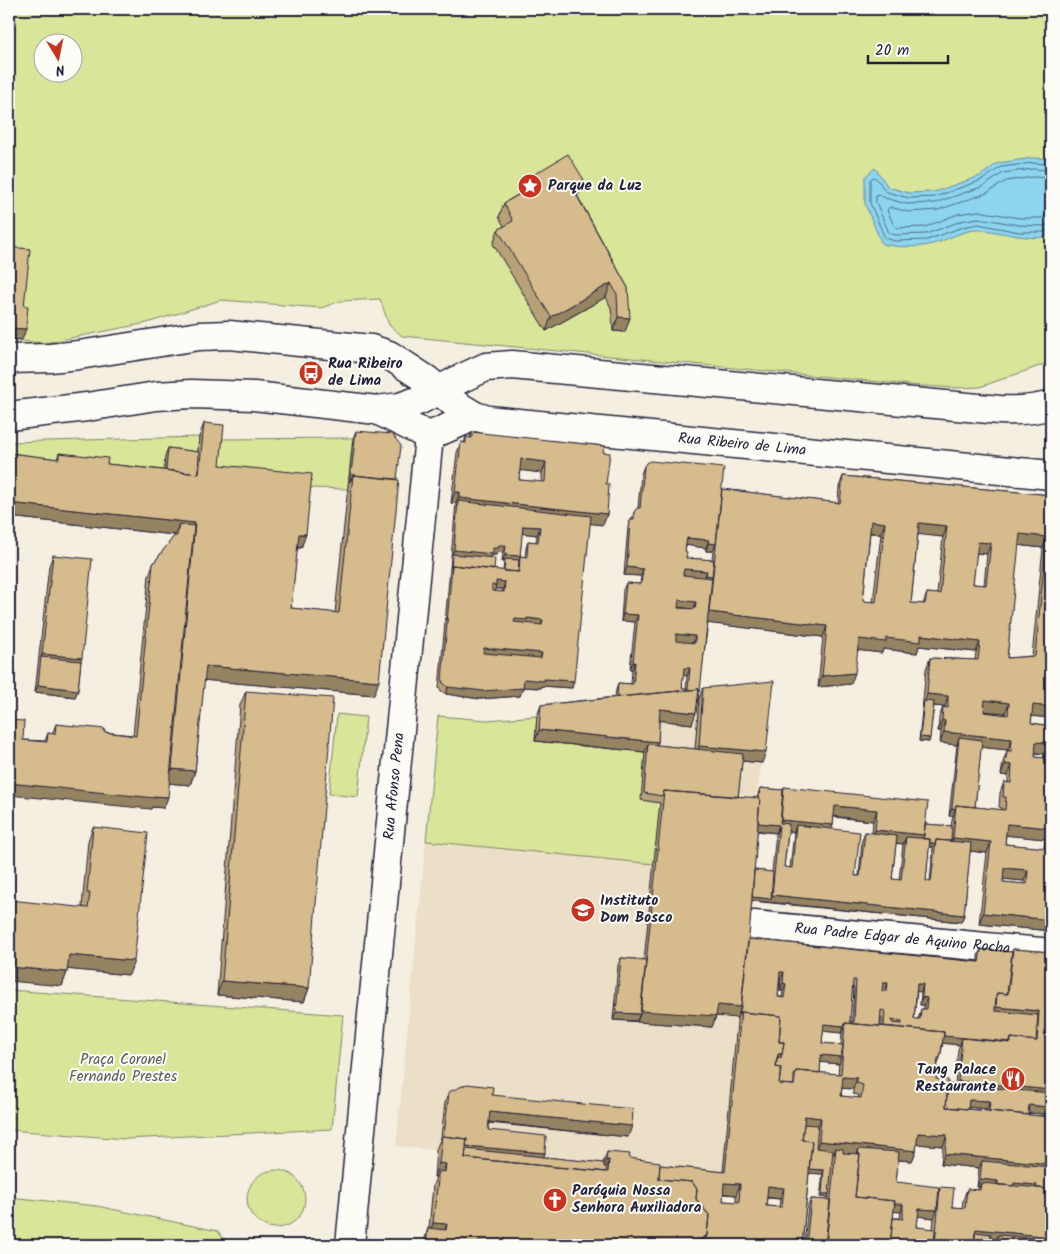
<svg xmlns="http://www.w3.org/2000/svg" width="1060" height="1254" font-family="Kalam,sans-serif">
<rect width="100%" height="100%" fill="#f5efe2"/>
<filter id="ink" filterUnits="userSpaceOnUse"><feTurbulence type="fractalNoise" baseFrequency=".02" numOctaves="2"/><feDisplacementMap in="SourceGraphic" scale="10" xChannelSelector="R" yChannelSelector="G"/><feConvolveMatrix kernelMatrix="1 2 1 2 8 2 1 2 1" color-interpolation-filters="sRGB"/></filter>
<g filter="url(#ink)">
<!-- built -->
<path fill="#ecdfc8" d="M698,699L767,722L757,795L745,946L722,1183L396,1146L438,716L487,720Z"/>
<!-- green -->
<path fill="#d9e598" stroke="#7e846a" fill-rule="evenodd" d="M9,9H1051V362L980,387L956,388L921,386L402,336L389,325L380,299L341,301L321,308L221,300L147,323L45,343L9,340ZM42,42H72V72H42Z
M199,437L197,460L162,485L9,468V442Z
M353,438L348,489L307,488L215,479L219,439Z
M337,714L366,717L358,797L329,794Z
M438,716L487,720L537,716L535,741L645,752L660,803L654,864L426,841Z
M9,990L343,1015L332,1129L126,1139L9,1130Z
M247 1199a29 29 0 1 1 58 0a29 29 0 1 1-58 0Z
M9,1197L97,1206L218,1231L227,1245H9Z"/>
<!-- water -->
<path fill="#8dd5ee" stroke="#628da6" d="M1033,158L1051,159V234C1037,244 997,230 980,230C961,229 946,242 928,245C915,248 895,247 882,244L865,204V177L875,168L888,187L909,193L934,192L980,176L998,163Z"/>
<g fill="none" stroke-linecap="round" stroke-linejoin="round">
<!-- shore -->
<path stroke="#4d6a83" stroke-width="1" d="M1051,164L1033,163L1001,167L982,180L935,197L909,198L887,192C881,188 880,179 873,177L870,180V203L885,238L895,241L927,240L963,227L978,224L1019,232H1044L1051,230
M1051,170L1033,169L1003,173L984,186L935,203L907,204L885,198L878,194L876,195V202L889,233L896,235L926,234L961,221L978,218L1019,225L1043,226L1051,224
M1051,178L1033,177L1006,181L987,193L938,210L908,212L890,207L887,210L893,224L896,228L925,227L958,214L978,211L1020,218H1041L1051,216"/>
<defs>
<g id="minor">
<path id="s1" d="M754,925L1051,953"/>
</g>
<g id="tertiary">
<path d="M377,410L429,436"/>
<path d="M429,436L475,416"/>
<path id="s2" d="M350,1245L371,1025L429,436"/>
</g>
<g id="secondary">
<path id="s3" d="M9,359L50,358L79,355L199,336L229,335L371,349L389,355L427,380L455,404L475,416L488,420L1051,475"/>
<path d="M9,416L87,407L156,396L191,394L254,396L377,410L400,407L420,400L462,378L486,367L512,365L1000,410C1018,411 1034,410 1051,405"/>
</g>
</defs>
<!-- minor casing -->
<use href="#minor" stroke="#22223b" stroke-width="31"/>
<!-- tertiary casing -->
<use href="#tertiary" stroke="#22223b" stroke-width="31"/>
<!-- secondary casing -->
<use href="#secondary" stroke="#22223b" stroke-width="31"/>
<!-- minor -->
<use href="#minor" stroke="#fdfcf7" stroke-width="28"/>
<!-- tertiary -->
<use href="#tertiary" stroke="#fdfcf7" stroke-width="28"/>
<!-- secondary -->
<use href="#secondary" stroke="#fdfcf7" stroke-width="28"/>
</g>
<!-- wall -->
<path fill="#b8a178" stroke="#22223b" fill-rule="evenodd" d="M533,175L579,194L577,195L628,288L625,332L613,331L611,308L606,297L546,331L493,244L498,230L504,226L499,217L504,203L528,189Z
M204,423L220,465L306,534L301,548H297L291,608L335,613L353,438L356,431L374,695L204,680L195,771L190,785L169,783L164,808L152,807L151,809L23,740L45,741L48,733L52,734L56,724L104,732L133,735L149,575L153,564L175,535L9,517V453L57,459L59,453L107,464L164,470L165,456L168,448L198,452L199,437Z
M472,432L603,452L607,514L603,525L590,523L572,688L542,686L541,688L523,687L520,696L480,699L446,694L440,690L439,688L456,503H451L457,453L461,442L464,443L466,437L470,438ZM520,470L542,473V482L519,480ZM522,533L537,535L536,542L528,541L526,548L525,557L520,556ZM497,552L503,553L502,562H504L503,571L494,570L491,558L492,555H496ZM495,589H503L502,592L494,591Z
M644,466L721,492L722,489L838,503L839,487L843,476L1051,495V718L1032,716L1031,723L1051,726V931L979,924L987,853L970,851L964,915L961,922L752,901L748,939L978,962V956L981,949L1012,952L1013,949L1051,952V1245H995V1242H992L991,1245H804L808,1206L811,1199L828,1200V1197H820L823,1174L809,1173L802,1245H423L428,1228H429L433,1185L436,1177H434L436,1150L441,1137L445,1103L449,1092L492,1095L628,1137L489,1123L488,1130L545,1153L543,1157L603,1163L607,1152L629,1158L660,1165L723,1172L737,1023V1017L716,1016L712,1027L613,1020L618,965L621,958L644,960L660,803L641,800L645,752L535,741L537,716L541,705L615,697L616,690L618,683L631,684L632,670L630,669L635,622L621,621L623,590L626,583L640,584L641,576L624,575L628,527L630,520H632L634,512L638,508L641,474ZM870,533L881,534L873,602L863,601ZM918,534L943,537L937,594L927,593L923,604L911,603ZM686,545L706,548V551H713L712,560L686,558L685,551ZM1018,545L1043,548L1032,656L1007,658ZM976,553L987,554L984,585L973,584ZM708,623L823,637L818,687L851,684L857,650L882,653L883,649L917,653L919,646L976,652L975,660L930,658L926,669L919,741L929,742L934,706L945,707L944,708L943,707L939,718L938,731H941L940,743L957,745L949,816H953L951,826L925,824L784,787L783,790L760,788L757,798L738,797L742,761L762,763L703,688L699,699L695,749L656,745L658,742L659,720L692,724L698,699ZM683,675L687,676L686,689L682,688ZM984,711L1005,713V715L984,712ZM981,747L1008,750V751H1007L1003,762L1001,775L1008,776V783L1004,782L1000,793L999,807L1002,808V810L975,807ZM1035,753L1044,754L1043,758L1035,757ZM833,817L873,821L872,833L865,832L862,840L859,876H855L831,829L833,825ZM757,831L776,833L772,872L754,870ZM788,832H794L790,868L784,867ZM1006,835L1045,839L1044,848L1005,844ZM896,843L903,844L899,880L892,879ZM929,847H933L930,882L926,881ZM1003,879L1024,881V884L1003,882ZM780,979H781L780,991H783L782,997H778ZM852,987L854,988L852,1022H850ZM917,991L921,992L920,1005H924V1009H921L918,1019H914ZM881,1018H882V1026H880ZM823,1031L842,1033L841,1045L822,1043ZM943,1043L960,1045L958,1049L955,1085L948,1084L936,1079L937,1067L940,1058ZM820,1062L839,1064V1063L838,1074L820,1073ZM842,1088L853,1089V1094L859,1095L858,1098L841,1096ZM968,1107L987,1109V1111L968,1109ZM1029,1113L1045,1114V1116L1028,1115ZM917,1144L943,1146L941,1164L979,1168L977,1187H979L978,1190L967,1189L963,1200L962,1208L952,1207L940,1187L939,1190L896,1182L898,1160L912,1161L916,1151ZM723,1194L736,1195V1202L723,1201ZM767,1198L780,1199L779,1207L766,1206ZM894,1211L901,1212L900,1218H893ZM918,1216L934,1218L933,1229L917,1227Z
M53,555L81,661L78,690L75,697L35,692L49,566Z
M246,691L309,988L304,1002L217,995L240,705Z
M93,827L129,975L67,969V972L62,986L84,908V907H82L88,841Z"/>
<!-- shaded-wall -->
<path fill="#968362" stroke="#22223b" d="M810,9H824V10Z
M584,180L579,194L567,201L572,187Z
M611,283L606,297L546,331L551,317Z
M618,317L630,318L625,332L613,331Z
M9,328L26,329L22,340L9,339Z
M521,459L546,462L542,473L517,470Z
M455,492H460L456,503H451Z
M460,498L607,514L603,525L458,509V501Z
M9,503L195,523L190,537L179,524L175,535L9,517Z
M871,521L885,523L881,534L867,532Z
M919,523L947,526L943,537L915,534Z
M523,526L540,527L537,535L520,533Z
M299,534H306L301,548H294Z
M1020,534L1047,537L1043,548L1016,545Z
M687,538L709,540L706,548L684,545Z
M978,542L991,543L987,554L974,553Z
M708,543L716,544L713,551H706Z
M499,545H506L503,553L497,552L496,555H492L490,561L452,554L454,550L493,548Z
M505,555L520,556L518,564L505,559L504,562H502Z
M627,567L643,569L641,576L624,575Z
M684,569L707,571L704,579L681,576Z
M706,575L712,576L710,583H703Z
M496,581L505,582L503,589H495Z
M679,600L696,602L694,609L676,607Z
M709,612L827,626L823,637L705,623Z
M623,614L638,615L635,622L621,621Z
M527,618L543,620L540,627L512,626L515,619Z
M676,634L695,636L693,644L674,642Z
M921,635L980,642L976,652L919,646L917,653L883,649L882,653L855,650L859,639Z
M484,648L542,653L539,661L481,655Z
M42,654L82,658L78,669L41,657Z
M633,662H635L632,670L630,669Z
M206,666L379,681L374,695L201,680Z
M684,668H690L687,676L681,675Z
M855,673L851,684L818,687L822,676Z
M524,679H544L574,681L572,688L542,686L541,688L521,687Z
M38,685L78,690L75,697L35,692Z
M448,687L523,688L520,696L480,699L446,694Z
M927,694L948,696L945,707L924,705Z
M985,700L1009,703L1005,713L981,711Z
M1033,705L1051,707V718L1029,716Z
M660,709L696,713L692,724L656,720Z
M942,720L945,721L941,731H938Z
M539,730L658,742L654,752L648,744L645,752L535,741Z
M944,732L1012,739L1008,750L958,745L959,737L957,745L940,743Z
M920,737L930,738L929,742L919,741Z
M1036,742L1048,743L1044,754L1032,752Z
M699,746L766,752L762,763L695,756Z
M1005,764L1012,765L1008,776L1001,775Z
M172,769L195,771L190,785L166,783Z
M9,783L154,796L168,797L164,808L152,807L151,809L9,795Z
M835,806L877,810L873,821L831,816Z
M952,808L955,809L953,816H949Z
M781,820L833,825L829,836L796,825L794,832L778,831L779,825L776,833L754,830L757,823L779,825Z
M1007,824L1049,828L1045,839L1003,835Z
M875,830L924,835L935,844L933,847L905,844L906,837L903,844L871,841Z
M953,838L991,842L987,853L935,847L950,845Z
M1004,868L1028,870L1024,881L1001,879Z
M772,895L964,915L961,922L748,900L749,897L771,899Z
M983,913L1051,920V931L979,924Z
M69,955L134,961L129,975L64,969Z
M9,967L67,972L62,986L9,981Z
M780,972H784L781,979H778Z
M222,981L309,988L304,1002L217,995Z
M783,983L786,984L783,991H780Z
M883,983H888L885,991L880,990Z
M917,984H923L921,992L915,991Z
M922,997L927,998L924,1005H920Z
M718,1005L741,1007L737,1018L716,1016L712,1027L637,1022L641,1011Z
M996,1007L1039,1011L1035,1022L992,1018Z
M616,1013L640,1014L637,1021L613,1020Z
M892,1020L902,1021L899,1028L889,1027Z
M824,1024L844,1026L842,1033L821,1031Z
M883,1030L1010,1042L1007,1049L962,1038L960,1045L881,1037Z
M778,1054H782L778,1065H776Z
M821,1055L841,1057L839,1064L818,1062Z
M843,1077L857,1078L853,1089L839,1088Z
M958,1081L1051,1090V1101L954,1092Z
M969,1100L990,1101L987,1109L967,1107Z
M1029,1105L1048,1107L1045,1114L1026,1113Z
M490,1112L632,1126L628,1137L487,1122Z
M805,1116L821,1118L817,1129L802,1127Z
M918,1133L947,1135L943,1146L914,1144Z
M819,1141L916,1151L912,1161L858,1156L859,1149L856,1156L835,1154L836,1148L834,1154L815,1152Z
M466,1146L545,1153L541,1164L465,1149Z
M945,1154L1051,1164V1175L982,1161L979,1168L941,1164Z
M606,1160H609L604,1174H601Z
M439,1163L446,1164L441,1178L439,1171L436,1177H434Z
M807,1169L824,1170L823,1174L806,1173Z
M980,1179L998,1181L995,1188L981,1183L979,1187H977Z
M724,1183L740,1184L736,1195L720,1193Z
M1014,1183L1037,1185L1034,1192L1012,1190Z
M768,1186L784,1188L780,1199L765,1197Z
M822,1194H829L828,1198L820,1197Z
M854,1201L903,1204L901,1212L851,1208Z
M919,1209L937,1210L934,1218L916,1216Z
M433,1223L447,1224L442,1238L428,1237Z
M976,1229L1051,1237V1245L998,1235L995,1242L974,1240Z
M707,1235L703,1245H692Z
M454,1242L484,1245H452Z"/>
<!-- building -->
<path fill="#d6bb8c" stroke="#22223b" fill-rule="evenodd" d="M568,154L584,180L572,187L628,288L630,318L618,317L617,294L611,283L551,317L498,230L513,221L504,203L538,184L533,175Z
M9,247L30,249L24,306H28L26,329L9,328Z
M204,423L224,425L220,465L312,474L306,534H299L291,608L339,613L353,475L399,480L379,681L206,666L195,771L172,769L195,523L9,503V453L59,459V453L108,458L107,464L199,474Z
M356,431L392,434L401,446L397,479L353,475L350,482Z
M472,432L604,446L603,452L610,453L606,484H609L607,514L460,498V492H455L461,442L466,443V437L472,438ZM521,459L546,462L545,482L519,480Z
M168,448L199,452L198,474L166,470Z
M650,461L724,468L716,544L708,543L709,540L687,538L685,551L687,552L686,558L714,560L712,576L706,575L707,571L684,569L683,573V575L712,578L700,691L699,692V689L617,697L618,683L633,684L635,662H633L638,615L623,614L626,583L641,584L643,569L627,567L628,551L630,520H634V512L637,508H640L644,466L646,463ZM679,600L696,602L695,609L678,608ZM676,634L695,636V643L676,641ZM684,668H690L688,689L682,688Z
M843,476L1051,495V707L1033,705L1031,723L1051,726V920L983,913L991,842L953,838L956,805L1005,810L1006,797H1003L1004,782L1011,783L1012,765L1005,764L1007,751H1011L1012,739L944,732L945,721L942,720L943,707L948,708V696L927,694L930,658L978,660L980,642L921,635V642L886,638V642L859,639L855,673L822,676L827,626L709,612L722,489L840,503ZM871,521L885,523L876,602L863,601ZM919,523L947,526L940,594L927,593L925,604L911,603ZM1020,534L1047,537L1035,656L1007,658ZM978,542L991,543L986,585L973,584ZM985,700L1009,703L1008,715L984,712ZM1036,742L1048,743L1046,758L1035,757ZM1007,824L1049,828L1047,848L1005,844ZM1004,868L1028,870L1027,884L1003,882Z
M458,501L591,516L574,681L544,679V681L524,679L523,688L483,691L448,687L443,683L442,680L452,565L519,572L520,556L505,555L506,545H499L498,548H493V554L454,550ZM523,526L540,527L538,542L528,541L527,557L520,556ZM496,581L505,582L504,592L492,591V585L496,586ZM527,618L543,620L542,625L514,622L515,619L527,620ZM484,648L542,653L541,658L483,653Z
M179,524L194,526L168,797L154,796L155,798L9,783V720L24,721L23,740L47,742L48,733L55,734L56,724L105,729L104,732L136,736L153,564L174,536H177Z
M452,554L495,558L494,570L452,565L451,569Z
M53,555L92,559L82,658L42,654Z
M505,559L519,560L518,572L504,571Z
M41,657L81,661L78,690L38,685Z
M774,681L766,752L699,746L703,688Z
M699,689L696,713L660,709L658,742L539,730L541,705Z
M246,691L333,698L309,988L222,981Z
M924,701L934,702L930,738L920,737Z
M959,737L982,740L975,807L956,805L955,809L952,808Z
M648,744L743,754L738,797L664,791L662,796L644,793Z
M784,787L928,802L924,835L875,830L877,810L835,806L833,825L781,820Z
M760,788L783,790L780,823L789,824L784,867L792,868L796,825L860,832L855,876H860L865,832L897,836L892,879L901,880L906,837L930,839L926,881L931,882L936,840L971,843L964,915L772,895L779,825L758,823L760,798H759Z
M664,791L760,798L749,936L741,1007L718,1005L716,1016L641,1011Z
M925,824L952,826L951,841L936,840L935,844L930,843V839H923L924,835Z
M93,827L148,833L134,961L69,955L67,972L9,967V900L88,908L90,893H87Z
M754,870L773,872L771,899L752,897Z
M748,939L979,962L981,949L1012,952L1007,994L997,993L996,996L995,1011L1038,1015L1036,1041L1011,1038L1010,1042L944,1036V1032L884,1026L885,1011L881,1010L880,1026L845,1023L844,1026L824,1024L822,1043L843,1045L841,1057L821,1055L820,1073L796,1071L794,1075V1085L779,1084L781,1068L776,1067L777,1057L781,1058L782,1054L784,1042H779L781,1016L741,1012L740,1015H739L741,1007ZM780,972H784L783,983L786,984L784,998L778,997ZM853,980H856L854,1022H850ZM883,983H888L887,991H882ZM917,984H923L922,997L927,998L926,1009H921L920,1019H914ZM892,1020L902,1021V1024L892,1023Z
M1013,949L1051,952V1090L958,1081L962,1038L1011,1043V1038L1037,1041L1039,1011L996,1007L997,993L1008,994Z
M621,958L646,960L640,1014L616,1013Z
M741,1012L781,1016L779,1042H784L782,1054H778L776,1067L781,1068L779,1084L794,1085L796,1071L841,1074L845,1023L944,1032L940,1058H938L936,1079L948,1080L946,1107L1051,1117V1164L945,1154L947,1135L918,1133L916,1151L819,1141L821,1118L805,1116L802,1140L812,1141L802,1245H696L706,1238L707,1235L709,1215L696,1199L697,1189L692,1182L659,1179L660,1165L725,1172ZM843,1077L857,1078V1083L863,1085L861,1098L841,1096ZM724,1183L740,1184L739,1202L723,1201ZM768,1186L784,1188L782,1207L766,1206Z
M467,1084L493,1087L492,1095L633,1109L632,1126L490,1112L488,1130L546,1136L545,1153L466,1146L467,1139L444,1136L449,1092Z
M948,1084L1051,1093V1117H1047L1048,1107L1029,1105L1028,1115L989,1111L990,1101L969,1100L968,1109L946,1107Z
M804,1124L818,1125L816,1148L833,1150L829,1194H822L824,1170L809,1169L812,1141L802,1140Z
M442,1136L467,1139L465,1158L608,1172L609,1160H606L607,1152L630,1154L629,1158L660,1162L659,1179L692,1182L697,1189L696,1199L709,1215L707,1235L692,1245H484L454,1242L453,1245H426L428,1228L446,1230L447,1224L433,1223L439,1171L445,1172L446,1164L439,1163Z
M836,1148L843,1149V1153L860,1154L855,1197L895,1201L890,1245H826Z
M466,1149L604,1163V1167H607L606,1172L465,1158Z
M859,1149L899,1152L896,1182L939,1187L937,1210L919,1209L917,1227L935,1229L934,1245H890L893,1218L903,1219V1204H894L895,1201L855,1197L860,1154H858Z
M982,1161L1051,1167V1189L1036,1188L1037,1185L1014,1183L1013,1186L998,1185V1181L980,1179Z
M981,1183L1051,1189V1237L976,1229L974,1245H935L940,1187L954,1188L952,1207L965,1208L967,1189L980,1190Z
M811,1199L830,1200L825,1245H806Z
M975,1232L991,1234L990,1242H992L991,1245H974Z
M998,1235L1051,1240V1245H997Z"/>
</g>
<!-- icons -->
<defs>
<symbol id="sight-disc" viewBox="-11 -11 22 22"><circle r="9.5" fill="#c8321e" stroke="#fdfcf7"/><path d="M0-6L1.8-2.2L6-1.7L2.9 1.2L3.7 5.4L0 3.3L-3.7 5.4L-2.9 1.2L-6-1.7L-1.8-2.2Z" fill="#fff"/></symbol>
<symbol id="bus-disc" viewBox="-11 -11 22 22"><circle r="9.5" fill="#c8321e" stroke="#fdfcf7"/><path d="M-5-6H5V4H4V6H2V4H-2V6H-4V4H-5ZM-3.5-4V0h7V-4ZM-3.5 1.2v1.5H-2V1.2ZM2 1.2v1.5H3.5V1.2Z" fill="#fff"/></symbol>
<symbol id="university-disc" viewBox="-11 -11 22 22"><circle r="9.5" fill="#c8321e" stroke="#fdfcf7"/><path d="M0-5L7-2L0 1L-7-2ZM-4 1L0 2.5L4 1V4Q0 6-4 4Z" fill="#fff"/></symbol>
<symbol id="restaurant-disc" viewBox="-11 -11 22 22"><circle r="9.5" fill="#c8321e" stroke="#fdfcf7"/><path d="M-5-6h1v4h1v-4h1v4h1v-4h1v5L-1.5 .5V6h-2V.5L-5-1ZM5-6V6H3V1.5H1.5Q1.5-4 5-6Z" fill="#fff"/></symbol>
<symbol id="church-disc" viewBox="-11 -11 22 22"><circle r="9.5" fill="#c8321e" stroke="#fdfcf7"/><path d="M-1.2-6h2.4v3.5h3.3v2.4h-3.3V6h-2.4V-.1h-3.3v-2.4h3.3Z" fill="#fff"/></symbol>
</defs>
<g fill-rule="evenodd">
<use href="#sight-disc" x="516" y="172" width="28" height="28"/>
<use href="#bus-disc" x="297" y="359" width="28" height="28"/>
<use href="#university-disc" x="569" y="896" width="28" height="28"/>
<use href="#restaurant-disc" x="999" y="1065" width="28" height="28"/>
<use href="#church-disc" x="541" y="1186" width="28" height="28"/>
</g>
<g text-anchor="middle" dominant-baseline="central" stroke-width="4" stroke-linejoin="round" paint-order="stroke">
<!-- poi labels -->
<g font-size="15" font-weight="bold" fill="#22223b" stroke="#fdfcf7" text-anchor="start">
<text x="548" y="186">Parque da Luz</text>
<text x="328" y="364">Rua Ribeiro<tspan x="328" dy="17">de Lima</tspan></text>
<text x="600" y="901">Instituto<tspan x="600" dy="17">Dom Bosco</tspan></text>
<text x="996" y="1070" text-anchor="end">Tang Palace<tspan x="996" dy="17">Restaurante</tspan></text>
<text x="572" y="1191">Paróquia Nossa<tspan x="572" dy="17">Senhora Auxiliadora</tspan></text>
</g>
<!-- street labels -->
<g font-size="15" fill="#22223b" stroke="#fdfcf7">
<text stroke="none"><textPath href="#s3" startOffset="758">Rua Ribeiro de Lima</textPath></text>
<text stroke="none"><textPath href="#s2" startOffset="461">Rua Afonso Pena</textPath></text>
<text stroke="none"><textPath href="#s1" startOffset="149">Rua Padre Edgar de Aquino Rocha</textPath></text>
</g>
<!-- park labels -->
<g font-size="15" fill="#595c57" stroke="#fdfcf7">
<text x="123" y="1060">Praça Coronel<tspan x="123" dy="17">Fernando Prestes</tspan></text>
</g>
</g>
<!-- margin -->
<rect width="1060" height="1254" fill="none" stroke="#fdfcf7" stroke-width="30"/>
<rect x="15" y="15" width="1030" height="1224" fill="none" stroke="#22223b" stroke-width="2" filter="url(#ink)"/>
<!-- north arrow -->
<g transform="translate(58 58) rotate(170)"><circle r="24" fill="#fdfcf7" stroke="#a5a5ac"/>
<path d="M0-4L9 19L0 12L-9 19Z" fill="#c8321e"/>
<text y="-8" font-size="14" font-weight="bold" text-anchor="middle" fill="#22223b">N</text>
</g>
<!-- scale -->
<path d="M868 55v8h80v-8" fill="none" stroke="#22223b" stroke-width="2.5"/>
<text x="875" y="55" font-size="15" fill="#22223b" stroke="#fdfcf7" stroke-width="4" paint-order="stroke">20 m</text>
</svg>
